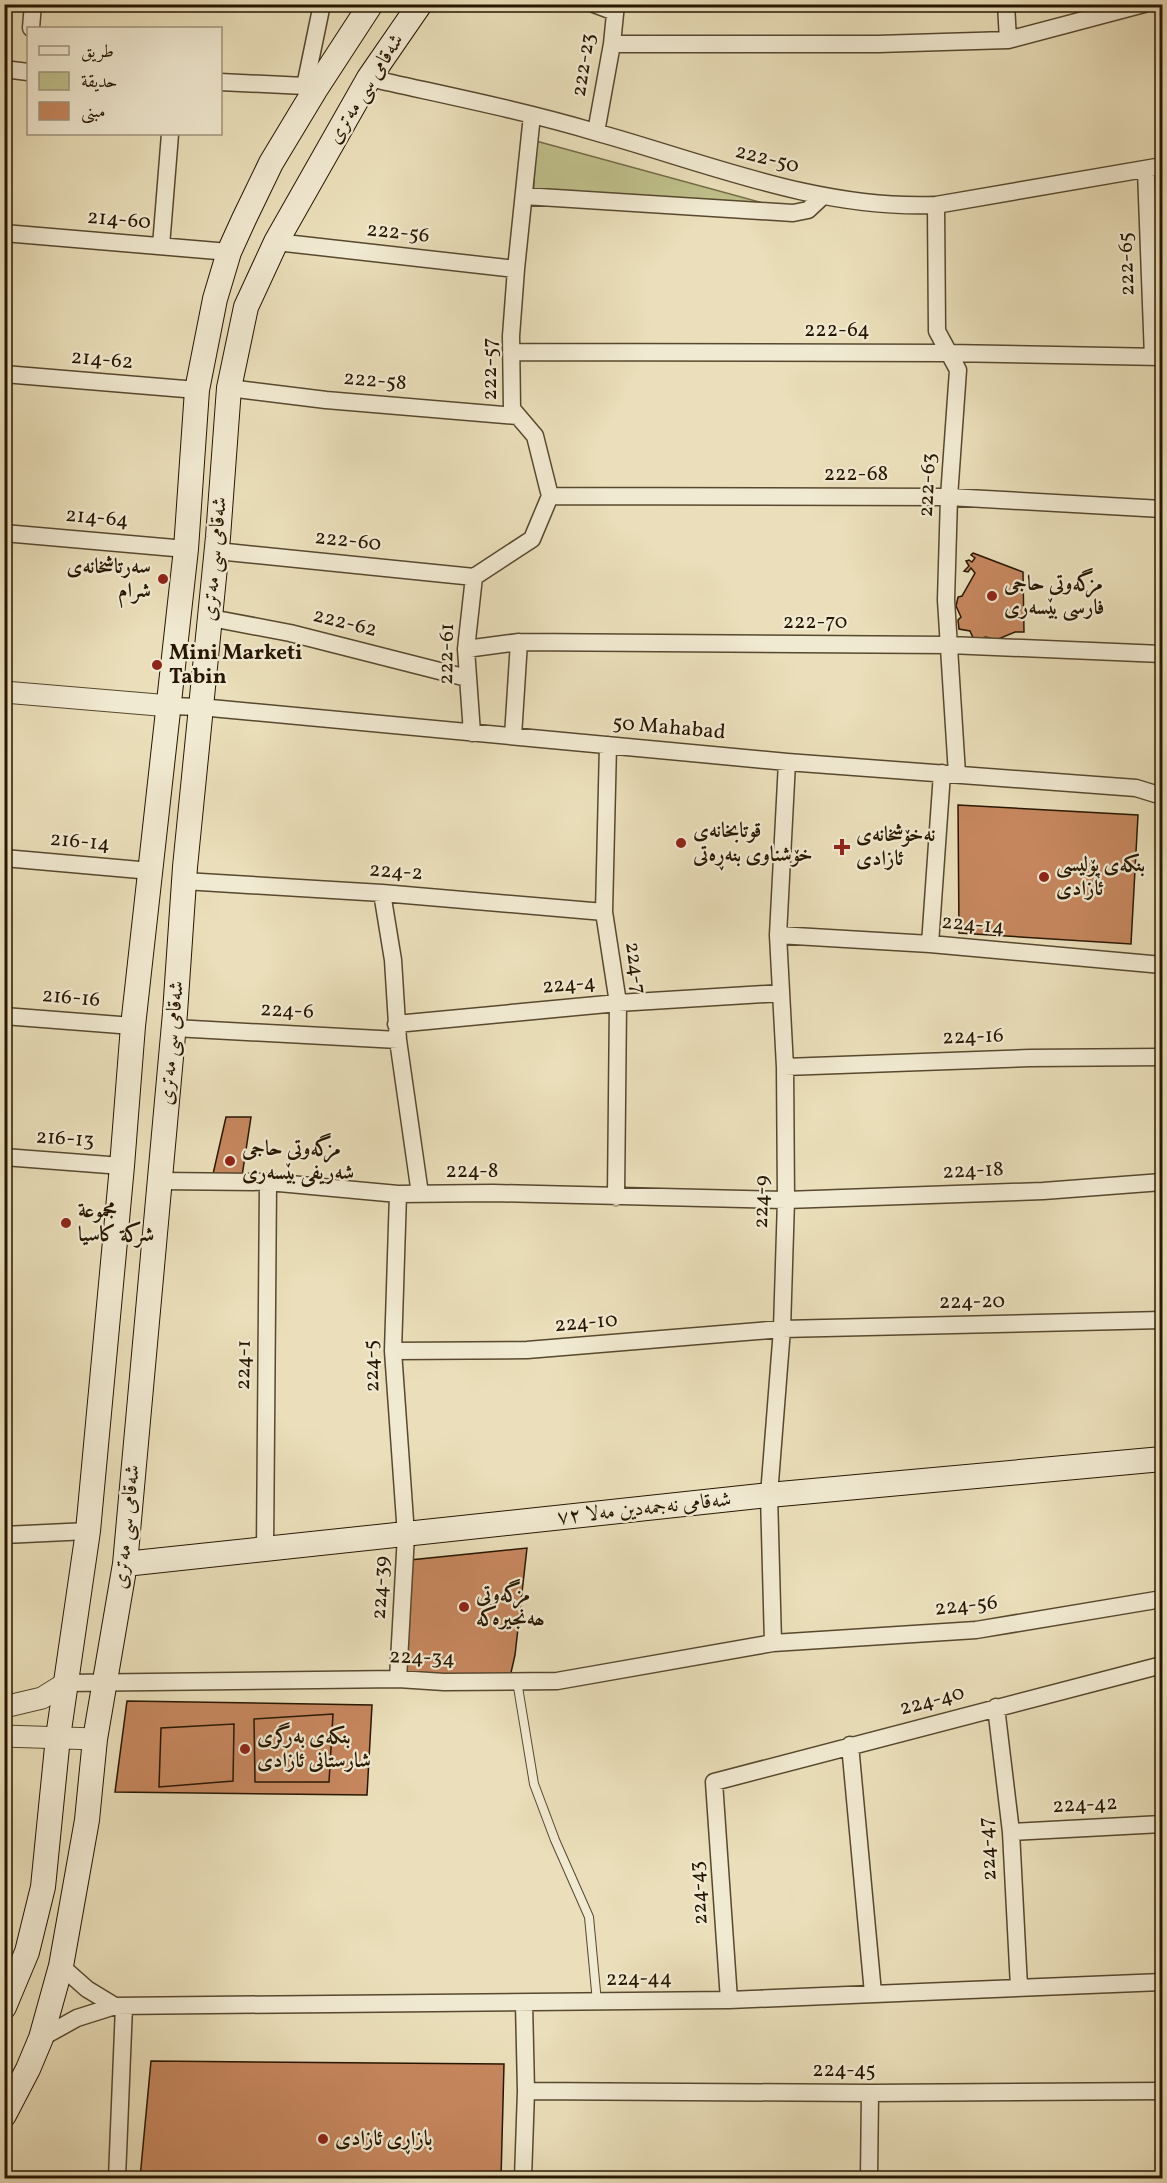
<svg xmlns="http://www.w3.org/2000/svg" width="1167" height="2183" font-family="Vollkorn,Amiri,serif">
<rect width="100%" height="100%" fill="#eadfba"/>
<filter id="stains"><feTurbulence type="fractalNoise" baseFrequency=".00333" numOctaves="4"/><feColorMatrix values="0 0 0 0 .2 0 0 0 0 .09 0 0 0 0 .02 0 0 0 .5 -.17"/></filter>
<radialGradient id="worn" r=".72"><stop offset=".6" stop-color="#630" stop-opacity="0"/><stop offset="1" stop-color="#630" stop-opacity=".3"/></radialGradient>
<!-- green -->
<path fill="#bfc08b" stroke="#726b46" stroke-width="1.5" d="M536,141L811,216L533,203Z"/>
<!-- building -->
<path fill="#c7875f" stroke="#261600" stroke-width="1.5" d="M973,553L1023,572L1024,632H1015L996,640L986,637L974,640L970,631L959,629L958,620L961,617L956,606L958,597L962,596L975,573L971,568L968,572L964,571L969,566L966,561L969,560L972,562L975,558L971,555Z
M958,805L1138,815L1131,944L959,933Z
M226,1117H251L242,1176L213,1174Z
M527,1548L515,1655L510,1677L405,1674L410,1560Z
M127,1701L372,1705L367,1795L115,1792Z
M333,1714L329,1782H255L254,1719Z
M234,1724L233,1781L159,1787L161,1728Z
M151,2061L504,2064L501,2178H140Z"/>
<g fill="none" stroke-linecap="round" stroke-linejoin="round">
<defs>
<path id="service" d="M517,1681L534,1784L555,1840L589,1917L597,2002"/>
<path id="minor" d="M594,4L615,12
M1006,4L1008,40
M31,28L33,4
M612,44H878L1008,40L1144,4
M4,69L28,72
M369,78C444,95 521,110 595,132C707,163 818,210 936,205L1162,166
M220,82L305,86L315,90
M305,86L322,4
M596,132L612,44L616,4
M1146,171L1153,357
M524,196L793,213L808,210L823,196
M936,205L937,331L958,370L949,497L946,600L957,774
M4,233L229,252
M276,242L516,269
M161,246L170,134
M511,352L948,353L1162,357
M4,374L197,390
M229,388L326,400L517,416
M550,496L949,497L1162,509
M4,533L186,549
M217,551L474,577
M474,577L532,539L550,496L535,436L512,409L511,336L516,269L532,115
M211,618L290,633L467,678
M466,649L519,642L949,645L1162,654
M170,706L200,707L787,762L1136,788L1162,796
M472,733L466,649L474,577
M513,736L519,642
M608,745L604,912L618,1003L616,1197
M4,858L151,871
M184,881L382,893L604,912
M382,893L393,960L398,1040L420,1194
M778,935L930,944L1162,965
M930,944L942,773
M4,1016L133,1026
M396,1024L618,1003L781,993
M174,1028L398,1040
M785,1067L1030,1058L1162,1057
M4,1157L122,1166
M159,1181L268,1182L398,1194L493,1193L786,1200L1043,1191L1162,1182
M398,1194L393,1351L406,1535L398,1679
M393,1351L527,1350L782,1329L1162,1320
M4,1535L88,1531
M265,1550L268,1182
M773,1643L769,1495L782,1329L786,1200L785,1067L778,935L787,762
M66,1683L398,1679L444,1682L557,1681L773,1643L976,1630L1162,1599
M996,1707L1011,1832L1019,1987
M850,1745L873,1993
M1011,1832L1162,1824
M61,1966L87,1989L115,2006
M729,2000L714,1782L1162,1665
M41,2038L77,2018L115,2006L729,2000L1162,1982
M526,2091L870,2093L1162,2091
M117,2178L124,2006
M523,2178L526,2091L524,2003
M869,2178L870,2093"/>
<path id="tertiary" d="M4,692L170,706
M4,1707L42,1698L66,1683
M4,1736L95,1739"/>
<path id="secondary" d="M125,1564L769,1495L1162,1459
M4,2007L27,1952L43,1887L58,1737L88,1531L122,1166L133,1026L186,549L197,390L215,299L229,252L244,219L271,163L315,90L371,4
M4,2115L28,2069L41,2038L61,1966L87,1820L95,1739L125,1564L175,1013L185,867L218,537L229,388L246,307L276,242L369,78L420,4"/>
</defs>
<!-- service casing -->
<use href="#service" stroke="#57482e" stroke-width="10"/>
<!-- minor casing -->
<use href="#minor" stroke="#57482e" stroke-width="19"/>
<!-- tertiary casing -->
<use href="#tertiary" stroke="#57482e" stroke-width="23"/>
<!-- secondary casing -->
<use href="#secondary" stroke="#261600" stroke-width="26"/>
<!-- service -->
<use href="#service" stroke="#f1ead2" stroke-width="8"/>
<!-- minor -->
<use href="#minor" stroke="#f1ead2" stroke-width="16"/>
<!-- tertiary -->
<use href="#tertiary" stroke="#f1ead2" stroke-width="21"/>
<!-- secondary -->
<use href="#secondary" stroke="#f1ead2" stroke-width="24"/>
</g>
<!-- markers -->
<g fill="#8f2418" stroke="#f1ead2" stroke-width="2">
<circle cx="163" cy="579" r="6"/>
<circle cx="992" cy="596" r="6"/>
<circle cx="157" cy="665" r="6"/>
<circle cx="681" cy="843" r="6"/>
<path d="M839 838h6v6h6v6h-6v6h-6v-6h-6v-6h6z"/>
<circle cx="1044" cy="877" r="6"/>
<circle cx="230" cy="1161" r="6"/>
<circle cx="66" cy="1223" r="6"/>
<circle cx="464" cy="1607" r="6"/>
<circle cx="245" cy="1749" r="6"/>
<circle cx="323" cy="2139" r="6"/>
</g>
<g text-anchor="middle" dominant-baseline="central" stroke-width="4.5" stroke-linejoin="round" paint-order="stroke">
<!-- street labels -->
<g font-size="21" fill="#261600" stroke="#f1ead2">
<text transform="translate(584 65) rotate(-81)">222-23</text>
<text transform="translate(366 89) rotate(-58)">شەقامی سی مەتری</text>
<text transform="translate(767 159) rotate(14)">222-50</text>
<text transform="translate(119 220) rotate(5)">214-60</text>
<text transform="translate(398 233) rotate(6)">222-56</text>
<text transform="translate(1127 264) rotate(-92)">222-65</text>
<text x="837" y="330">222-64</text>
<text transform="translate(102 360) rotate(5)">214-62</text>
<text transform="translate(490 369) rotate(-90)">222-57</text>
<text transform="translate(375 381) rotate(5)">222-58</text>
<text x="856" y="474">222-68</text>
<text transform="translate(928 485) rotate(-87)">222-63</text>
<text transform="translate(97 518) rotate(5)">214-64</text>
<text transform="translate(348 541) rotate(6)">222-60</text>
<text transform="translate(215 559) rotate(-85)">شەقامی سی مەتری</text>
<text x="815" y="622">222-70</text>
<text transform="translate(345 623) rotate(14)">222-62</text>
<text transform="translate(447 654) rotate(-89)">222-61</text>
<text transform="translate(669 728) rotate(5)">50 Mahabad</text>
<text transform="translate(80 842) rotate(5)">216-14</text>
<text transform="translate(396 872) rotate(4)">224-2</text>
<text transform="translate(973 925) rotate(5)">224-14</text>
<text transform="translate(635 968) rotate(82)">224-7</text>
<text transform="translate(569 985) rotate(-5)">224-4</text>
<text transform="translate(71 998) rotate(5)">216-16</text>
<text transform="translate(287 1011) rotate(3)">224-6</text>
<text transform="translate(973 1037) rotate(-2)">224-16</text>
<text transform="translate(172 1043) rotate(-85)">شەقامی سی مەتری</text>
<text transform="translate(65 1139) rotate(4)">216-13</text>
<text x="472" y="1171">224-8</text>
<text transform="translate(973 1171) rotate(-3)">224-18</text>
<text transform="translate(762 1202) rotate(-89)">224-9</text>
<text transform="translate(972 1302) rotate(-1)">224-20</text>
<text transform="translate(586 1323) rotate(-5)">224-10</text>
<text transform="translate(244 1365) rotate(-89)">224-1</text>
<text transform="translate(372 1366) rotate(-92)">224-5</text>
<text transform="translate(644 1509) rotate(-6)">شەقامی نەجمەدین مەلا ٧٢</text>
<text transform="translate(127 1527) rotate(-84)">شەقامی سی مەتری</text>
<text transform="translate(381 1588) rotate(-87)">224-39</text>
<text transform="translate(966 1606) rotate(-6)">224-56</text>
<text transform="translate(422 1658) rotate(2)">224-34</text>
<text transform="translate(932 1701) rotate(-15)">224-40</text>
<text transform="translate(1085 1805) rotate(-3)">224-42</text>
<text transform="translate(988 1849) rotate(-94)">224-47</text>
<text transform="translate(699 1893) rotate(-94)">224-43</text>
<text transform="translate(639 1979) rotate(-1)">224-44</text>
<text x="844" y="2070">224-45</text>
</g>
<!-- poi labels -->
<g font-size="21" font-weight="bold" fill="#261600" stroke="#f1ead2" text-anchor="start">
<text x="151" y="567" text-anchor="end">سە‌رتاشخانە‌ی<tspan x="151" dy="24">شرام</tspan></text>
<text x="1004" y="584">مزگەوتی حاجی<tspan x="1004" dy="24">فارسی بێسەری</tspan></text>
<text x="169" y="653">Mini Marketi<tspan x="169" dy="24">Tabin</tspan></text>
<text x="693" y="831">قوتابخانەی<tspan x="693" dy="24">خۆشناوی بنەڕەتی</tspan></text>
<text x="856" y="835">نەخۆشخانەی<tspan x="856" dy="24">ئازادی</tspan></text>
<text x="1056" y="865">بنکەی پۆلیسی<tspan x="1056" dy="24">ئازادی</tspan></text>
<text x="242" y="1149">مزگەوتی حاجی<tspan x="242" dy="24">شەریفی بێسەری</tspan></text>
<text x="78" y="1211">مجموعة<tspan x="78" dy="24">شرکة کاسیا</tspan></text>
<text x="476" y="1595">مزگەوتی<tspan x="476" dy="24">ھەنجیرەکە</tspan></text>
<text x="257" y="1737">بنکەی بەرگری<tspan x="257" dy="24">شارستانی ئازادی</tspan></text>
<text x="335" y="2139">بازاڕی ئازادی</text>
</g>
</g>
<!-- margin -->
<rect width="1167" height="2183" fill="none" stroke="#eadfba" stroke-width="24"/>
<rect x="6" y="6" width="1155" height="2171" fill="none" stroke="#261600" stroke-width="3"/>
<rect x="12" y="12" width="1143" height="2159" fill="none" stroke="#261600" stroke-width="1.5"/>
<!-- legend -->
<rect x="27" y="27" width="195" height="108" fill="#f1ead2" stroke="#a0957e" stroke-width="1.5"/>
<rect x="39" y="46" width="30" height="9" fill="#f1ead2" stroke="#a0957e" stroke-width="1.5"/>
<text x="81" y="57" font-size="18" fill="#261600">طريق</text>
<rect x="39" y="72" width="30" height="18" fill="#bfc08b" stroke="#a0957e" stroke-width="1.5"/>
<text x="81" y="87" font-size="18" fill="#261600">حديقة</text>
<rect x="39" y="102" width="30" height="18" fill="#c7875f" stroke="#a0957e" stroke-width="1.5"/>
<text x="81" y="117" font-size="18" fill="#261600">مبنى</text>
<rect width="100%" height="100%" filter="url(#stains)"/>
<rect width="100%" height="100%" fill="url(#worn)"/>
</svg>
